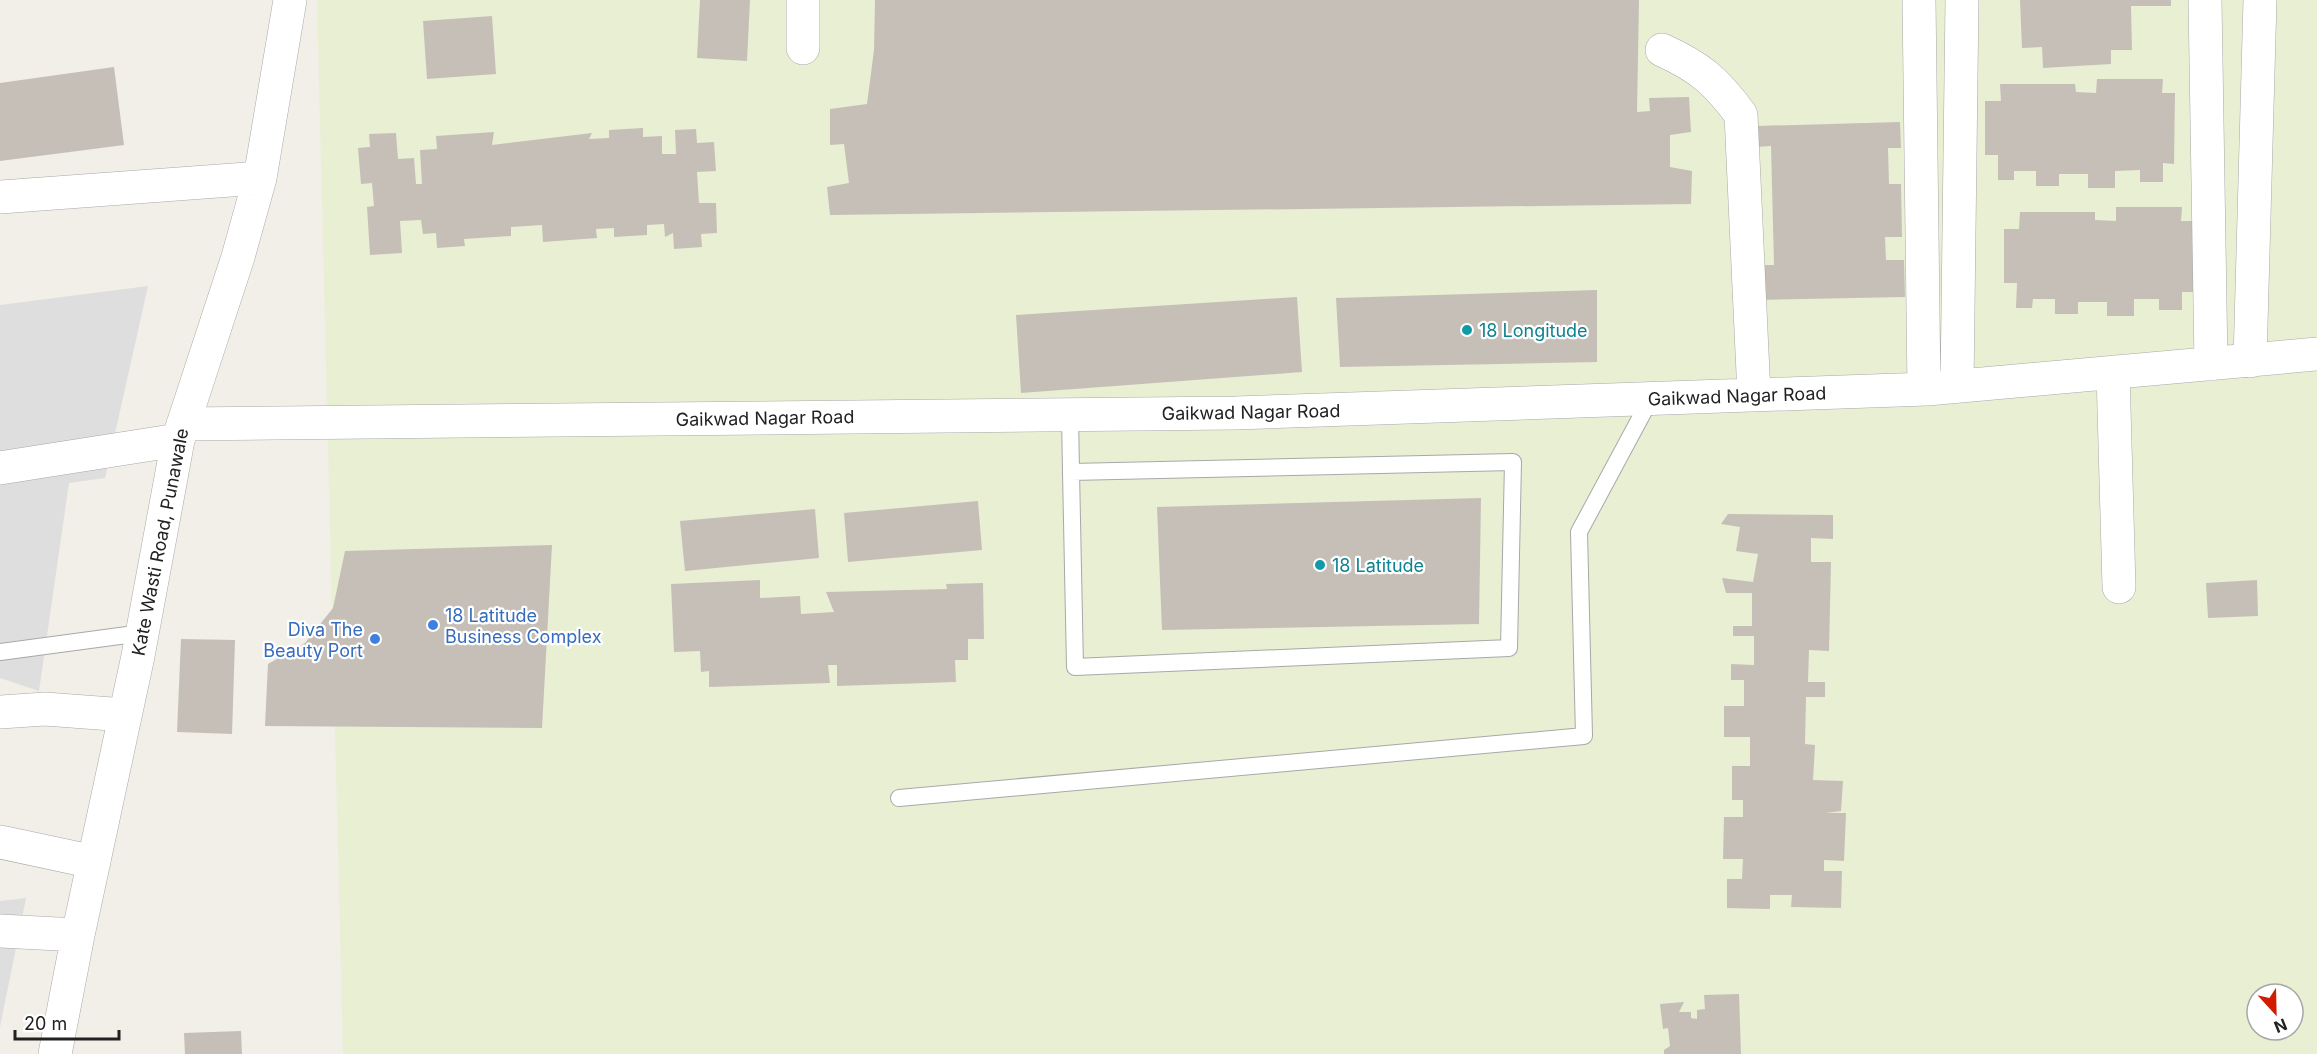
<svg xmlns="http://www.w3.org/2000/svg" width="2317" height="1054" font-family="Inter,sans-serif">
<rect width="100%" height="100%" fill="#f1efe7"/>
<!-- residential -->
<path fill="#dfdede" d="M148,286L105,478L69,483L39,691L0,678V305Z
M26,898L0,1027V901Z"/>
<!-- farmland -->
<path fill="#e9efd3" fill-rule="evenodd" d="M317,0H2317V1054H343ZM2257,994H2293V1030H2257Z"/>
<!-- building -->
<path fill="#c6bfb7" d="M700,0H750L747,61L697,58Z
M875,0H1639L1637,112L1650,111L1649,98L1689,97L1691,132L1670,135V167L1692,171L1691,204L830,215L827,187L849,183L844,144L830,145V109L867,104L874,50Z
M2020,0H2171V6H2131L2132,50H2111V64L2043,68L2042,47L2022,48Z
M492,16L496,74L427,79L423,21Z
M114,67L124,145L0,161V83Z
M2097,79H2163L2162,93H2175L2174,164L2163,163V182H2140V170L2115,171V188H2088V174H2059V186H2036V171H2014V180H1998V155H1985V101H2001L2000,84H2075L2076,92L2096,93Z
M1900,122L1901,148H1888L1889,184H1901L1902,237H1885L1886,260H1904L1905,297L1755,300V265H1774L1771,146L1756,147V126Z
M643,128V137L662,136V154H676L675,130L696,129L697,143L714,142L716,171L697,172L699,203H716L717,233L701,234L702,247L674,249L673,233L665,237L664,224L647,225V235L614,237V228L596,229L597,238L543,242L542,225L511,227V236L464,239L465,246L437,248L436,233L423,234L421,220L400,221L402,253L370,255L367,207L374,206L372,183L361,184L358,148L370,147L369,134L396,133L398,159L414,158L416,184H422L420,150L437,149L436,136L494,132L492,145L592,133L589,139L609,138V130Z
M2116,207H2182L2181,221H2193V292H2182V310H2159V299H2134V316H2107V302H2078V314H2055V299H2033L2032,308H2016L2017,283H2004V229H2019L2020,212H2095V220L2116,221Z
M1597,290V362L1340,367L1336,298Z
M1297,297L1302,372L1021,393L1016,315Z
M1481,498L1479,624L1162,630L1157,507Z
M978,501L982,550L848,562L844,513Z
M815,509L819,558L685,571L680,521Z
M1728,514L1833,515V539L1811,538V562H1831L1829,651L1809,650L1808,682H1825V697H1806L1805,744L1815,745L1813,780L1843,781L1841,811L1826,813H1846L1844,861L1824,860V871H1842L1841,908L1791,907L1792,895H1770V909L1727,908V879H1742L1743,859H1723L1724,817H1743V800H1732V766H1750V737H1724V706H1744V680H1731V664L1754,665V636H1733V626H1752V593H1726L1722,578L1753,582L1758,554L1736,551L1740,527L1721,524Z
M552,545L542,728L265,726L268,664L305,643L333,608L345,551Z
M760,580V598L800,596L801,614L834,612L826,592L947,589L946,584L983,583L984,639H968V660H955L956,682L837,686V665H828L830,683L709,687V671L701,672L700,651L674,652L671,584Z
M2257,580L2258,616L2208,618L2206,583Z
M181,639L235,640L232,734L177,732Z
M1739,994L1741,1054H1664V1050L1670,1046L1668,1028L1663,1029L1660,1004L1684,1002L1679,1012H1691V1018L1697,1019V1010L1705,1009L1704,995Z
M241,1031L242,1054H185L184,1033Z"/>
<g fill="none" stroke-linecap="round" stroke-linejoin="round">
<defs>
<path id="service" d="M1070,415L1071,472L1075,667L1509,648L1513,462L1071,472
M0,652L142,633
M899,798L1584,736L1579,532L1651,398"/>
<path id="minor" d="M1919,0L1924,389
M2205,0L2211,364
M803,48V0
M1662,50C1700,67 1717,82 1741,115L1754,395
M0,197L260,178
M2250,361L2260,0
M2113,372L2119,587
M1957,386L1962,0
M183,424L1236,413L1927,389L2317,354
M0,468L178,440
M0,712L45,709L125,715
M0,842L94,862
M0,931L78,935
M55,1054L78,935L138,656L178,440L238,257L260,178L290,0"/>
</defs>
<!-- service casing -->
<use href="#service" stroke="#a8a8a8" stroke-width="18"/>
<!-- minor casing -->
<use href="#minor" stroke="#a8a8a8" stroke-width="34"/>
<!-- service -->
<use href="#service" stroke="#fff" stroke-width="16"/>
<!-- minor -->
<use href="#minor" stroke="#fff" stroke-width="33"/>
</g>
<!-- markers -->
<g fill="#0f9aa8" stroke="#fff" stroke-width="2">
<circle cx="1467" cy="330" r="6"/>
<circle cx="1320" cy="565" r="6"/>
</g>
<g fill="#3f7fe0" stroke="#fff" stroke-width="2">
<circle cx="433" cy="625" r="6"/>
<circle cx="375" cy="639" r="6"/>
</g>
<g text-anchor="middle" dominant-baseline="central" stroke-width="4.5" stroke-linejoin="round" paint-order="stroke">
<!-- culture labels -->
<g font-size="18" fill="#0d838f" stroke="#fff" text-anchor="start">
<text x="1479" y="330">18 Longitude</text>
<text x="1332" y="565">18 Latitude</text>
</g>
<!-- street labels -->
<g font-size="18" fill="#212121" stroke="#fff">
<text transform="translate(1737 396) rotate(-2)">Gaikwad Nagar Road</text>
<text transform="translate(1251 412) rotate(-1)">Gaikwad Nagar Road</text>
<text transform="translate(765 418) rotate(-1)">Gaikwad Nagar Road</text>
<text transform="translate(160 542) rotate(-79)">Kate Wasti Road, Punawale</text>
</g>
<!-- shop labels -->
<g font-size="18" fill="#366cbe" stroke="#fff" text-anchor="start">
<text x="445" y="615">18 Latitude<tspan x="445" dy="21">Business Complex</tspan></text>
<text x="363" y="629" text-anchor="end">Diva The<tspan x="363" dy="21">Beauty Port</tspan></text>
</g>
</g>
<!-- north arrow -->
<g transform="translate(2275 1012) rotate(158)"><circle r="28" fill="#ffffff" stroke="#a6a6a6" stroke-width="1.5"/>
<path d="M0-4.5L10 22L0 15L-10 22Z" fill="#d01d02"/>
<text y="-9" font-size="16" font-weight="bold" text-anchor="middle" fill="#212121">N</text>
</g>
<!-- scale -->
<path d="M15 1030v9h104v-9" fill="none" stroke="#212121" stroke-width="3"/>
<text x="24" y="1030" font-size="18" fill="#212121" stroke="#ffffff" stroke-width="4.5" paint-order="stroke">20 m</text>
</svg>
